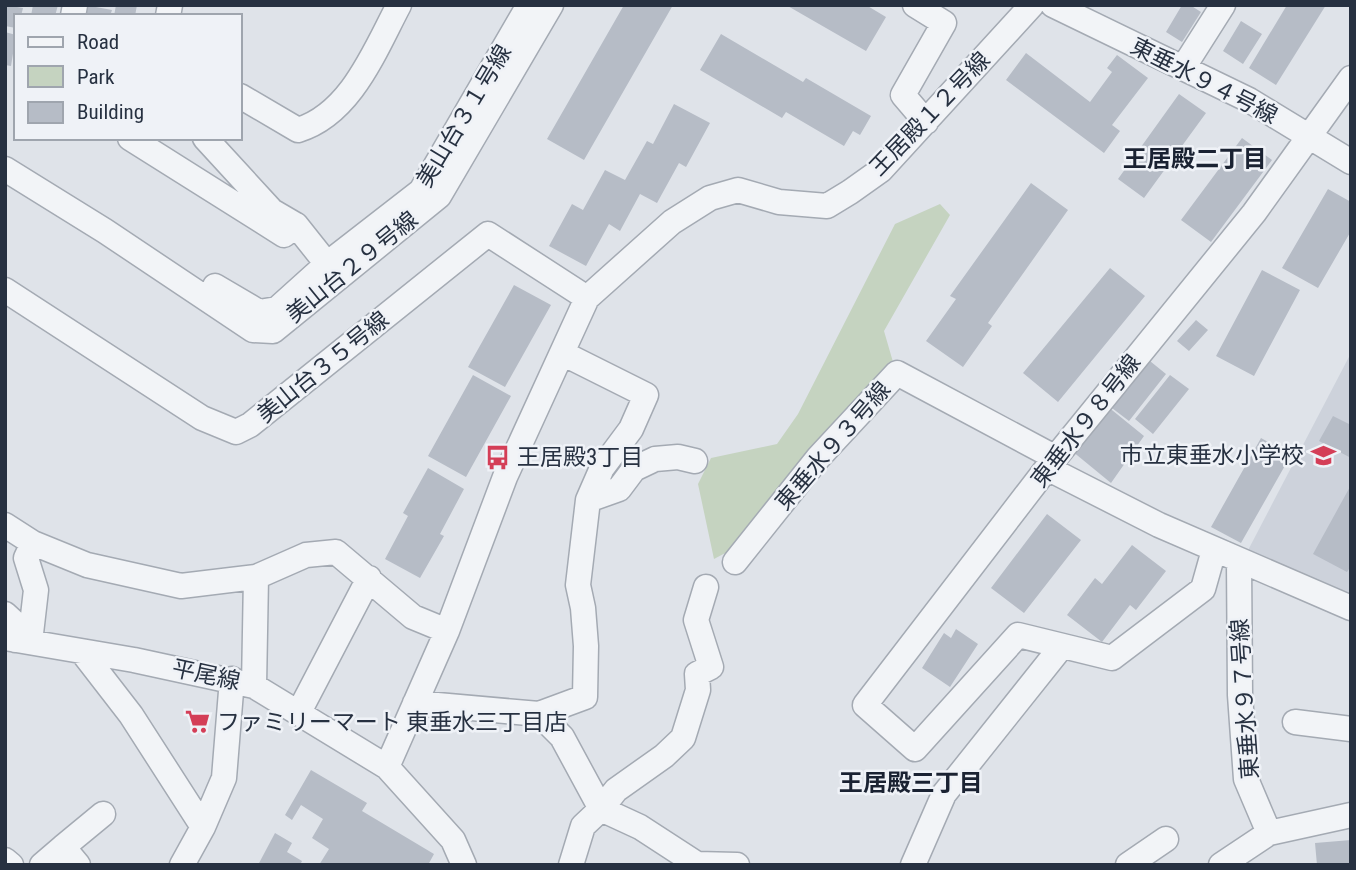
<svg xmlns="http://www.w3.org/2000/svg" width="1356" height="870" font-family="'Roboto Condensed','Noto Sans JP',sans-serif">
<rect width="100%" height="100%" fill="#dfe3e9"/>
<!-- built -->
<path fill="#cdd2db" d="M1351,353V600L1245,556Z"/>
<!-- green -->
<path fill="#c5d3c0" d="M940,204L950,215L884,331L893,362L744,543L714,559L698,484L711,458L777,444L798,414L895,224Z"/>
<!-- building -->
<path fill="#b6bcc6" d="M5,5L23,8L21,16H16V28L5,26Z
M33,5H58L55,16H31Z
M85,5L112,10L110,16H83Z
M116,5H137L135,16H114Z
M624,5H673L584,160L547,139Z
M786,5H866L886,17L866,51Z
M1182,5H1190L1201,12L1182,42L1166,32Z
M1287,5H1326L1276,85L1249,68Z
M1241,21L1262,34L1243,64L1223,51Z
M5,32L16,35L11,66L5,65Z
M721,34L803,82L806,78L871,116L860,135L853,131L844,146L786,112L782,118L700,70Z
M1026,53L1090,102L1112,72L1107,68L1117,55L1148,78L1112,125L1120,131L1104,153L1006,80Z
M1179,94L1206,113L1144,198L1118,179Z
M674,104L710,123L686,167L679,163L657,203L640,194L620,231L609,224L586,266L549,246L572,204L583,210L605,170L625,180L647,141L653,144Z
M1242,138L1272,160L1211,242L1181,220Z
M1031,183L1068,210L988,323L992,326L963,367L926,341L956,299L950,296Z
M1328,189L1351,202V231L1318,288L1282,268Z
M1110,268L1145,296L1058,402L1023,373Z
M1262,270L1300,290L1254,376L1216,356Z
M514,285L551,305L505,387L468,367Z
M1196,320L1208,330L1189,351L1177,341Z
M1145,357L1166,374L1129,421L1108,405Z
M473,375L511,396L466,477L428,456Z
M1170,375L1189,389L1153,434L1135,419Z
M1107,406L1144,436L1111,483L1072,451Z
M1333,416L1351,425V458L1319,441Z
M1261,438L1291,455L1241,543L1211,527Z
M428,468L464,489L440,534L444,536L420,578L385,559L408,516L403,513Z
M1351,485V566L1347,572L1313,554Z
M1047,514L1081,540L1024,613L991,588Z
M1132,545L1166,571L1136,610L1130,605L1102,642L1067,615L1095,578L1102,584Z
M956,629L978,644L950,687L922,668L944,633L951,638Z
M311,770L367,803L362,811L434,854L428,865H319L329,849L312,838L323,819L301,805L292,820L285,815Z
M275,833L292,843L287,852L302,861L300,865H258Z
M1351,840V865H1317L1315,843Z"/>
<g fill="none" stroke-linecap="round" stroke-linejoin="round">
<defs>
<path id="minor" d="M915,5L944,23L903,95L926,122
M1053,5L1249,100L1351,162
M73,16L75,5
M168,16L170,5
M1183,68L1223,5
M240,96L298,130C351,114 375,50 399,5
M130,138L284,235L296,225
M205,138L272,211L296,225L327,264
M5,169L105,231L253,330L273,331L439,196L551,5
M215,286L259,312L277,309L327,264L421,191L529,5
M5,290L202,418L236,432L250,425L488,234L587,298
M1047,468L1159,525L1351,608
M588,500L619,489L634,469L655,459L678,457L695,461
M5,525L33,543L87,565L181,586L256,577L306,555L336,552L413,617L447,631
M1214,550L1203,589L1112,658L1018,635L915,749L865,705L1047,468L1254,213L1351,78
M1239,561L1240,695L1246,779L1269,833
M735,562L818,458L897,373L1056,458
M5,614L17,625L16,640
M5,638L134,660L254,686L387,767L453,840L464,865
M30,642L36,590L26,558L33,543
M83,653L131,715L203,827
M254,686L256,577
M415,703L539,714L585,697L586,646L583,608L578,585L588,500L602,468L631,429L646,395L562,353
M299,712L369,578
M539,714L562,737L601,809L640,827L697,864L737,865
M1295,722L1351,729
M387,767L447,631L505,477L587,298L672,222L710,198L738,190L779,202L827,206L850,192L881,170L1032,5
M63,847L103,814
M5,860L11,865
M42,865L63,847L78,865
M182,865L203,827L224,778L232,679
M571,865L583,826L601,809L616,790L664,756L683,738L698,690L697,674L711,667L696,620L706,587
M913,865L944,794L1062,646
M1128,865L1166,839
M1221,865L1269,833L1351,815"/>
</defs>
<!-- minor casing -->
<use href="#minor" stroke="#a4aab3" stroke-width="27"/>
<!-- minor -->
<use href="#minor" stroke="#f2f4f7" stroke-width="24"/>
</g>
<!-- icons -->
<defs>
<symbol id="school-bare" viewBox="-9 -9 18 18"><path d="M0-5L7-2L0 1L-7-2ZM-4 1L0 2.5L4 1V4Q0 6-4 4Z" fill="#d43e57" stroke="#eff2f7" stroke-width="2.5" paint-order="stroke"/></symbol>
<symbol id="bus-bare" viewBox="-9 -9 18 18"><path d="M-5-6H5V4H4V6H2V4H-2V6H-4V4H-5ZM-3.5-4V0h7V-4ZM-3.5 1.2v1.5H-2V1.2ZM2 1.2v1.5H3.5V1.2Z" fill="#d43e57" stroke="#eff2f7" stroke-width="2.5" paint-order="stroke"/></symbol>
<symbol id="supermarket-bare" viewBox="-9 -9 18 18"><path d="M-6-5.5h2.5l.6 2H6L4.5 2H-2.5L-4.4-4H-6ZM-1.5 3.2a1.3 1.3 0 1 0 .1 0ZM3 3.2a1.3 1.3 0 1 0 .1 0Z" fill="#d43e57" stroke="#eff2f7" stroke-width="2.5" paint-order="stroke"/></symbol>
</defs>
<g fill-rule="evenodd">
<use href="#school-bare" x="1306" y="438" width="35" height="35"/>
<use href="#bus-bare" x="480" y="440" width="35" height="35"/>
<use href="#supermarket-bare" x="180" y="704" width="35" height="35"/>
</g>
<g text-anchor="middle" dominant-baseline="central" stroke-width="5" stroke-linejoin="round" paint-order="stroke">
<!-- street labels -->
<g font-size="23" fill="#273141" stroke="#eff2f7">
<text transform="translate(1204 81) rotate(27)">東垂水９４号線</text>
<text transform="translate(930 114) rotate(-46)">王居殿１２号線</text>
<text transform="translate(464 116) rotate(-59)">美山台３１号線</text>
<text transform="translate(352 267) rotate(-39)">美山台２９号線</text>
<text transform="translate(323 367) rotate(-39)">美山台３５号線</text>
<text transform="translate(1086 421) rotate(-52)">東垂水９８号線</text>
<text transform="translate(833 446) rotate(-49)">東垂水９３号線</text>
<text transform="translate(206 675) rotate(12)">平尾線</text>
<text transform="translate(1245 699) rotate(-94)">東垂水９７号線</text>
</g>
<!-- poi labels -->
<g font-size="23" fill="#273141" stroke="#eff2f7" text-anchor="start">
<text x="1304" y="455" text-anchor="end">市立東垂水小学校</text>
<text x="517" y="457">王居殿3丁目</text>
<text x="217" y="722">ファミリーマート 東垂水三丁目店</text>
</g>
<!-- neighbourhood labels -->
<g font-size="24" font-weight="bold" fill="#1a2232" stroke="#eff2f7">
<text x="1195" y="159">王居殿二丁目</text>
<text x="911" y="783">王居殿三丁目</text>
</g>
</g>
<!-- border -->
<rect width="1356" height="870" fill="none" stroke="#273141" stroke-width="14"/>
<!-- legend -->
<rect x="14" y="14" width="228" height="126" fill="#eff2f7" stroke="#9fa5ae" stroke-width="2"/>
<rect x="28" y="37" width="35" height="10" fill="#f2f4f7" stroke="#9fa5ae" stroke-width="2"/>
<text x="77" y="49" font-size="21" fill="#273141">Road</text>
<rect x="28" y="66" width="35" height="21" fill="#c5d3c0" stroke="#9fa5ae" stroke-width="2"/>
<text x="77" y="84" font-size="21" fill="#273141">Park</text>
<rect x="28" y="102" width="35" height="21" fill="#b6bcc6" stroke="#9fa5ae" stroke-width="2"/>
<text x="77" y="119" font-size="21" fill="#273141">Building</text>
</svg>
